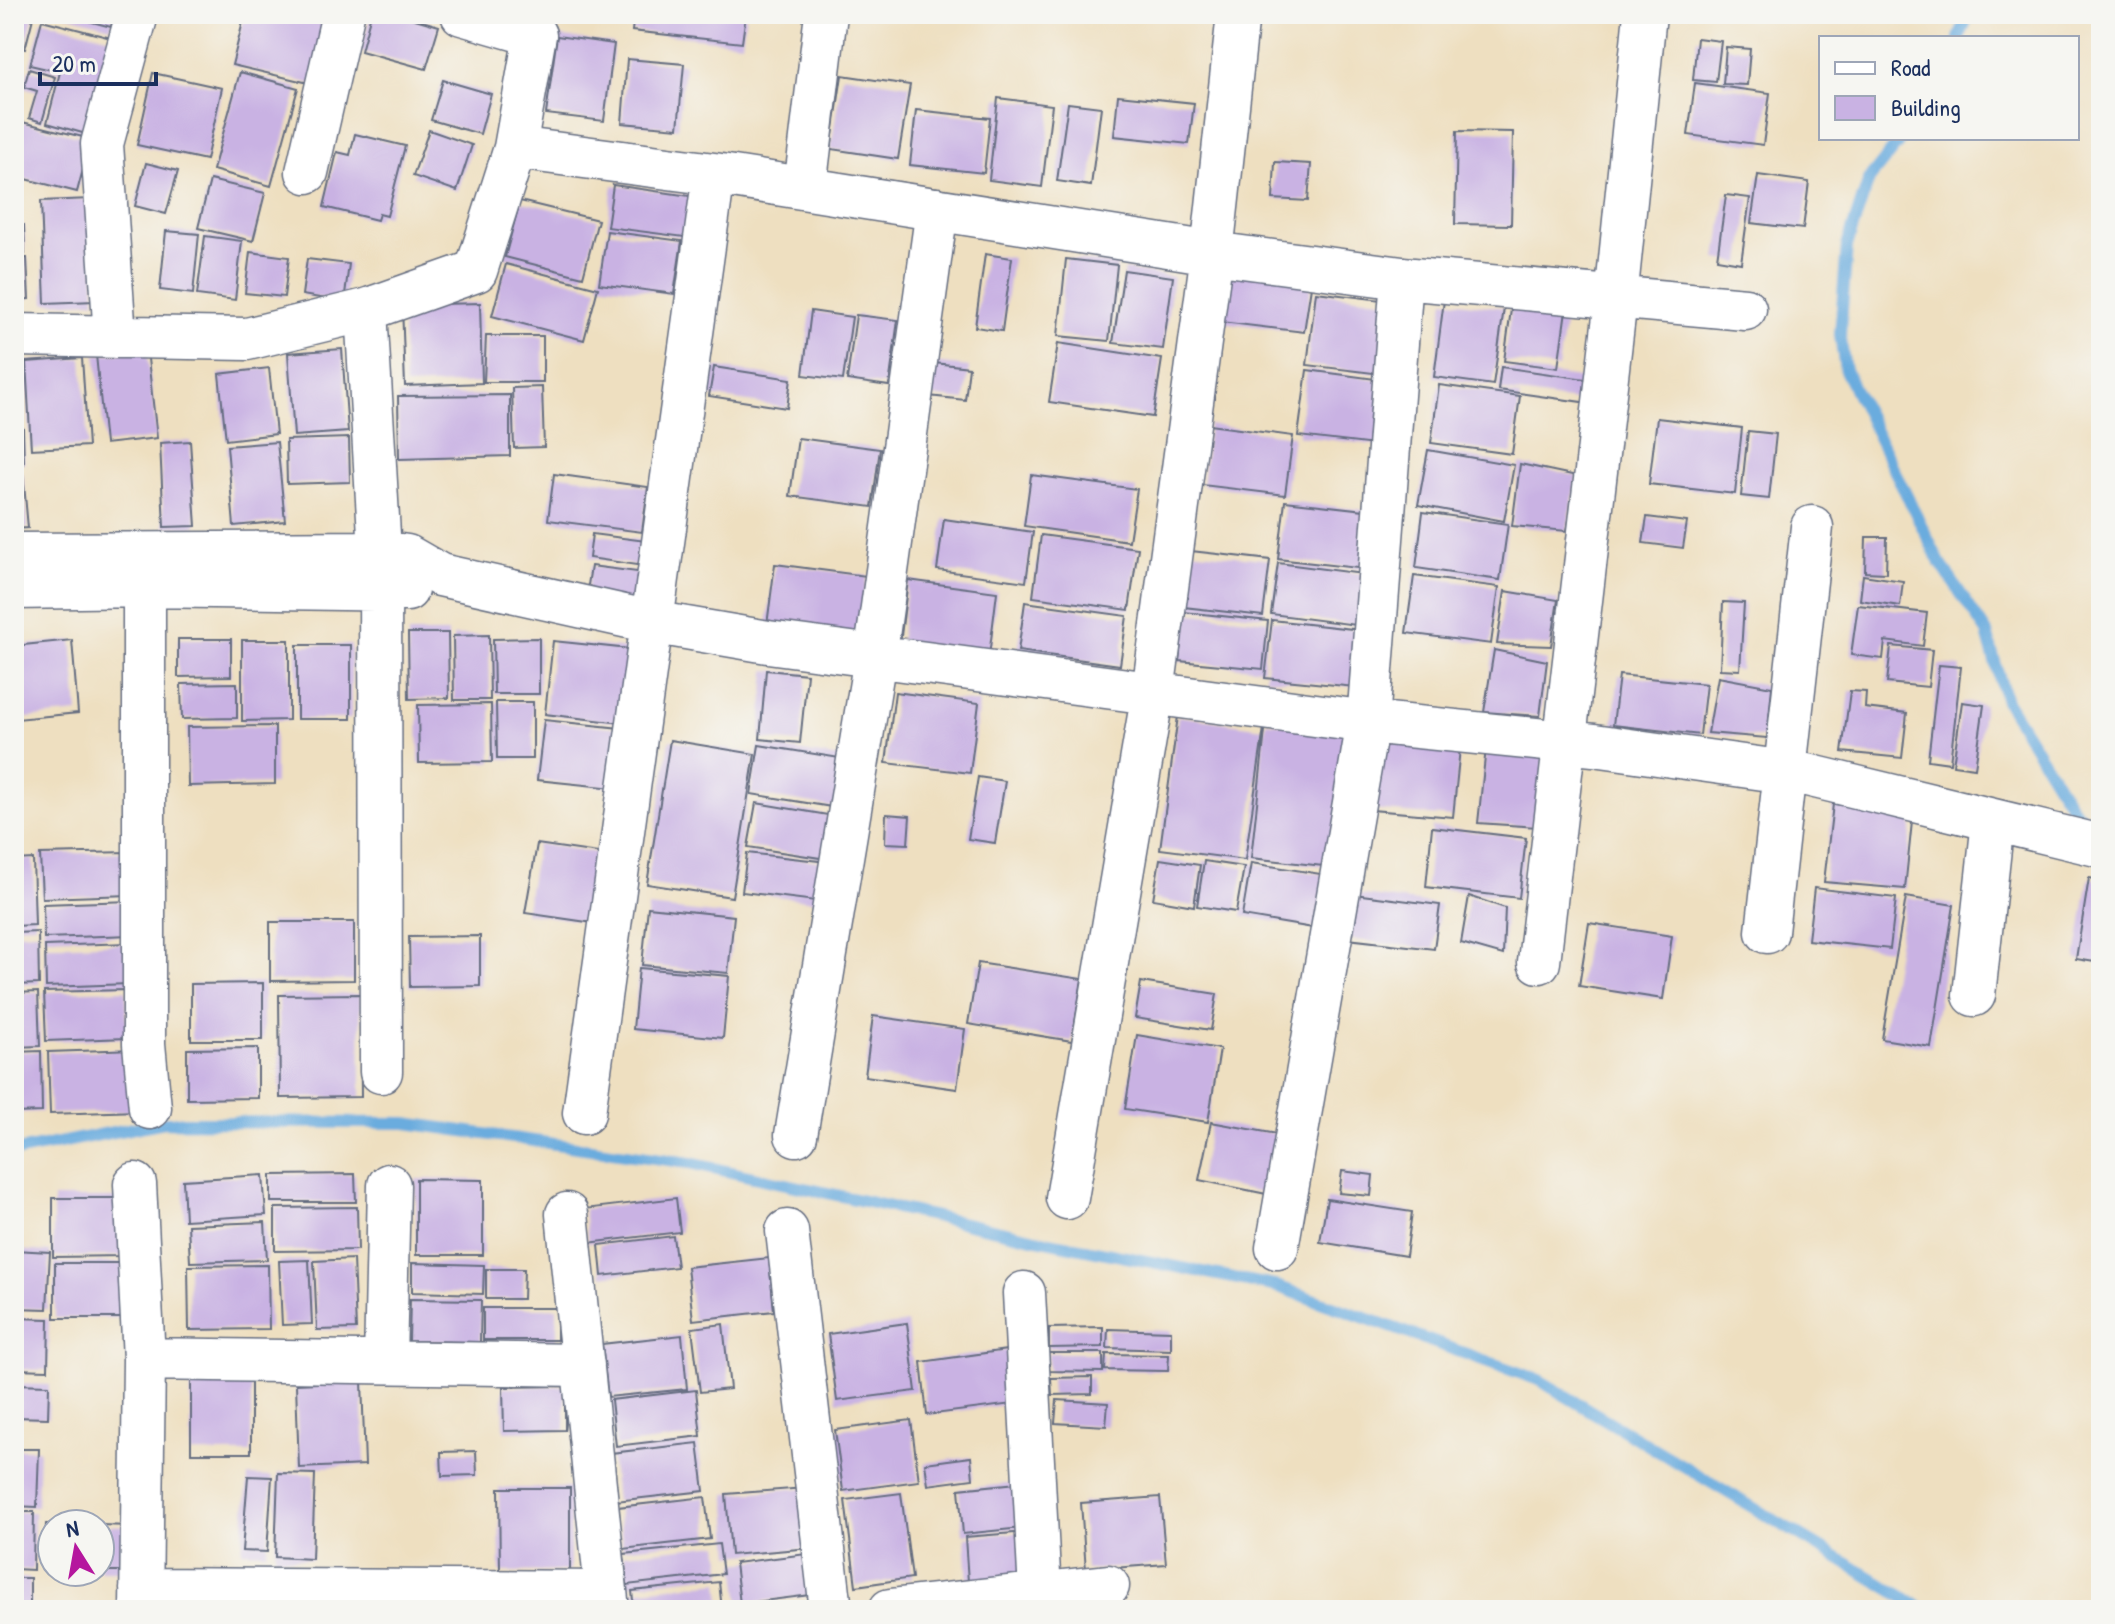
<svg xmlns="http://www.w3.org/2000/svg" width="2115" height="1624" font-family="'Patrick Hand',sans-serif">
<rect width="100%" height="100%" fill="#f6f6f2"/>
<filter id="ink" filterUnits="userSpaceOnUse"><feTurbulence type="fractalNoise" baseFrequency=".0125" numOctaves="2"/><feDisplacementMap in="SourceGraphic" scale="16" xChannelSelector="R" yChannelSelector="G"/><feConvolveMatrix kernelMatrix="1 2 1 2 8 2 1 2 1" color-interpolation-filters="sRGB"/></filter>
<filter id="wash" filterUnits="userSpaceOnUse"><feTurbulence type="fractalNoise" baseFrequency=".006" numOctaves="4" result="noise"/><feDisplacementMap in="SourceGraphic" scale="32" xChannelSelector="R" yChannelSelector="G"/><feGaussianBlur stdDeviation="1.8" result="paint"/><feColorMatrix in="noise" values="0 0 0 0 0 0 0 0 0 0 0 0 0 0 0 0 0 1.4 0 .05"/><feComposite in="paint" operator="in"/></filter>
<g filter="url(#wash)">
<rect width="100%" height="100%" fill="#eedfc0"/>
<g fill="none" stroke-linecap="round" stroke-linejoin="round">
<!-- stream -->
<path stroke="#6aacde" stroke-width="12" d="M1959,38L1969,14
M1902,138L1869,179L1847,246L1840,334L1845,370L1939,561L1987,633L2006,701L2074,811L2101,832
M14,1152L164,1122L406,1123L690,1163L1055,1243L1279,1287L1539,1380L1925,1610"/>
</g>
<g id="blocks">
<!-- building -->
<path fill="#c9b2e3" d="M14,14H34L25,49L14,46Z
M62,14H114L111,27Z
M245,14H330L313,84L232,65Z
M371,14H398L439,26L426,69L361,51Z
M579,14H613L610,23Z
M634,14H746L742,43L632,31Z
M42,20L111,38L86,134L47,123L60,72L30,65Z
M557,36L614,44L604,121L546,114Z
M1697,38L1721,41L1716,82L1693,80Z
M1726,47L1750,49L1747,85L1723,84Z
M627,59L684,64L678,128L622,123Z
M29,69L55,77L42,122L29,118L37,91L24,87Z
M240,72L298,88L271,186L213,170Z
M153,73L222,88L206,160L137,145Z
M842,75L910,85L898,159L831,149Z
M443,80L491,94L480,134L431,120Z
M1695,83L1770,93L1763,145L1688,135Z
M1118,95L1194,103L1189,144L1114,136Z
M998,98L1052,105L1042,187L989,180Z
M1068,103L1101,107L1091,186L1057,181Z
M916,110L990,118L984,173L910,165Z
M14,120L91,139L77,192L14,176Z
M429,130L472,145L457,191L413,176Z
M1457,131L1513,132L1511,225L1455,224Z
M355,134L405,146L387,216L379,214L377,220L324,207L337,152L350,155Z
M1275,162L1311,164L1308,201L1273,199Z
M146,163L178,171L166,214L135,206Z
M1758,175L1809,182L1803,229L1751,223Z
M210,180L265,193L253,241L198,228Z
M613,185L697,197L692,238L607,227Z
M1726,195L1750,198L1741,263L1717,259Z
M91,199L95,301L45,303L41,201Z
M520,201L598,220L583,277L505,257Z
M14,225H24L25,254H14Z
M166,231L199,234L193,294L160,290Z
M607,231L682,241L674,294L599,284Z
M205,236L242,241L235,300L197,295Z
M250,252L289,257L284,297L245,293Z
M985,254L1012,258L1002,331L975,327Z
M14,258H27L29,299L14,300Z
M307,259L349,264L344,302L302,295Z
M1066,259L1117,265L1109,341L1058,336Z
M506,264L598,288L584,340L492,316Z
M1228,268L1312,280L1304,332L1221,322Z
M1124,270L1173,277L1163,349L1113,343Z
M1316,292L1398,302L1389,375L1307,365Z
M1444,300L1504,308L1493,385L1434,377Z
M1512,302L1566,310L1558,368L1504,361Z
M480,303L482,383L405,386L402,305Z
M811,311L852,317L843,380L803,375Z
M856,315L898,320L889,386L847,380Z
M486,336H543V382H484Z
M1058,343L1162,359L1153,417L1049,402Z
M342,349L348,432L294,436L288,353Z
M147,350L157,438L105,444L96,355Z
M82,358L88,446L31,449L26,362Z
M14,360H21V415H14Z
M934,363L969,367L965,400L929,396Z
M714,367L791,379L787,408L709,396Z
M1501,367L1593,380L1589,403L1498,390Z
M269,368L276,434L226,440L219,374Z
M1307,370L1391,381L1383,446L1298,436Z
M1439,385L1520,396L1512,454L1431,443Z
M542,387L544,447L514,448L512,388Z
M510,395V456L399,459L398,396Z
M1657,418L1742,428L1735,494L1649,484Z
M1209,425L1293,436L1285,495L1202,485Z
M14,428H23L24,464H14Z
M1748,431L1776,434L1769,499L1741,496Z
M349,438L350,482L287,484L286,440Z
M798,438L880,449L872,507L790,496Z
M190,441L196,526L164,527L160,443Z
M277,442L285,521L234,526L227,446Z
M1428,450L1514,465L1504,521L1418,505Z
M1520,464L1577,476L1567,531L1512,526Z
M14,473H23L28,528L14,529Z
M554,474L648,487L642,532L548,520Z
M1031,475L1137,489L1129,541L1024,526Z
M1285,501L1373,511L1366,569L1278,559Z
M1423,512L1508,524L1500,580L1416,568Z
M1647,517L1687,522L1683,548L1643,543Z
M944,519L1033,532L1026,582L937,570Z
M592,534L654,542L651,567L589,558Z
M1041,535L1138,548L1129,610L1033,597Z
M1866,537H1887L1886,573L1865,572Z
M1191,551L1270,560L1263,616L1184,607Z
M1278,563L1371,575L1364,626L1271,614Z
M775,564L867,576L858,636L767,625Z
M591,566L653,574L649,606L586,598Z
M1863,575L1903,581L1900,606L1860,600Z
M1414,576L1499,587L1491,644L1406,633Z
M908,580L997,592L989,656L900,644Z
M1505,591L1558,600L1551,646L1497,644Z
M1025,602L1127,616L1120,665L1018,651Z
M1723,602L1744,603L1740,670L1720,669Z
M1858,605L1927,613L1923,646L1885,641L1883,659L1851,655Z
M1184,612L1268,621L1263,669L1179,661Z
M1272,620L1361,630L1355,687L1265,678Z
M408,633H448L449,698L409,699Z
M489,635L490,700H454L453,636Z
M539,638V694H494L493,639Z
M178,639H231V676L178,677Z
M72,640L78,713L17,719L14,646Z
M242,640H289V720L242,721Z
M553,641L629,649L621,723L545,714Z
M297,645H351V719H297Z
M1891,646L1932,650L1928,687L1887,683Z
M1494,650L1547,661L1540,716L1484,712Z
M1939,665L1961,667L1950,763L1928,760Z
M766,670L807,674L800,743L760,739Z
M1619,675L1706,684L1700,735L1613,725Z
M1718,677L1772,687L1767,738L1708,733Z
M237,683V718L182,719L181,684Z
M1850,691L1866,692L1865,708L1907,713L1902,758L1842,752Z
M895,692L979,703L970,773L886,763Z
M496,702H533V759H497Z
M1962,702L1984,705L1975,768L1953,765Z
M491,704L492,762L419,763L418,705Z
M1178,716L1264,728L1245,860L1160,849Z
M544,720L620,728L614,788L537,780Z
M1266,722L1348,731L1332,867L1251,858Z
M275,726V784L188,786L187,727Z
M670,740L755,754L732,897L647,884Z
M1378,740L1460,748L1453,817L1372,810Z
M14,745H16L21,795L14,796Z
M759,745L846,759L838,808L751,794Z
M1486,748L1544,756L1538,827L1478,823Z
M978,777L1005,781L995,843L968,839Z
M756,803L834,816L827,859L748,847Z
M1833,804L1913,812L1905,889L1824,882Z
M886,814L910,816L908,844L885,843Z
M14,821H18L19,852H14Z
M1432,827L1526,838L1519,898L1426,887Z
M537,844L612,855L601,924L525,913Z
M129,852L130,895L42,898L40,854Z
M747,853L828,862L823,902L742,892Z
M33,859L35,925L14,926V860Z
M1160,859L1200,865L1194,906L1153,899Z
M1204,861L1244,867L1236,912L1197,906Z
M1251,863L1327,875L1319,929L1242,916Z
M2089,878L2101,880V963L2076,959Z
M1814,888L1896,898L1890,949L1808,940Z
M1354,894L1440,905L1434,949L1348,939Z
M1469,896L1505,908L1503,955L1461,943Z
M1906,897L1954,905L1931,1047L1882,1039Z
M131,901L132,935L44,938L43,904Z
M648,907L734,916L728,973L642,965Z
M270,922H354V980L270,981Z
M1589,923L1672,936L1663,999L1579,986Z
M38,932L39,984L14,985V933Z
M480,936V986L410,987L409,937Z
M128,943L129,984L46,987L45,946Z
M978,963L1082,979L1072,1041L968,1024Z
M639,968L729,976L723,1038L633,1029Z
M1141,982L1217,994L1211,1030L1135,1018Z
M263,983V1040H191V984Z
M126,990L127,1038L46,1041L44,992Z
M38,992L40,1046L14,1047V993Z
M360,994L361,1097L280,1098L279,995Z
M873,1016L965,1029L957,1089L865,1076Z
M1137,1035L1220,1049L1208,1122L1125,1109Z
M258,1048V1098L187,1099V1049Z
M136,1049L138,1111L50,1114L48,1052Z
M41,1051L42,1112L14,1113V1052Z
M1211,1122L1288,1136L1276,1196L1199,1180Z
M1342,1171L1373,1175L1371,1196L1339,1193Z
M355,1174L356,1202H271V1175Z
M263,1175L266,1215L185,1220L183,1180Z
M416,1179L483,1180V1255H416Z
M53,1198H124V1256L53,1257Z
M676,1198L680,1232L588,1243L584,1209Z
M1327,1199L1412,1212L1406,1256L1320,1242Z
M357,1207L358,1250L275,1251V1208Z
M265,1222L267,1260L190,1262L188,1225Z
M673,1236L677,1267L602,1276L599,1245Z
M14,1250L50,1252L47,1309L14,1308Z
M769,1258L774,1311L693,1320L687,1267Z
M353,1259L356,1329L317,1330L314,1261Z
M309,1260L312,1324L282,1325L279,1261Z
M55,1263H123V1318H55Z
M412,1263L484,1265L483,1294L412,1292Z
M268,1265L269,1329L189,1330L188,1266Z
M486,1269H524L523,1299H486Z
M410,1299L481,1300L480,1342L409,1341Z
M483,1308H557V1340H483Z
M14,1318L49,1319L48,1370L14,1369Z
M907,1323L916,1391L837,1401L828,1334Z
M723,1324L730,1389L700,1392L692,1328Z
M1103,1327V1347L1049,1348V1328Z
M1108,1329L1171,1331V1350L1107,1348Z
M682,1335L687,1389L608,1397L602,1344Z
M1007,1350L1013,1404L927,1415L921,1362Z
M1048,1353H1103V1372L1048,1371Z
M1106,1354L1169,1355L1168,1371L1105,1370Z
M251,1373V1453H191V1374Z
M1092,1377V1394L1052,1395L1051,1378Z
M362,1381L365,1465L299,1468L296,1384Z
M14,1384L49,1385L48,1418L14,1417Z
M565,1386V1430L504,1431L503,1387Z
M696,1390L701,1436L616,1446L611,1400Z
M1057,1400L1108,1403L1106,1426L1055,1423Z
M911,1420L919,1481L843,1491L835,1430Z
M698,1443L704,1491L616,1501L611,1453Z
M14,1449H39L37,1507L14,1506Z
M476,1451L477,1475L442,1476L441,1452Z
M971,1457L973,1479L928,1485L925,1463Z
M278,1473L315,1474L312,1559L275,1557Z
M248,1476L272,1477L267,1552L242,1551Z
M1027,1482L1031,1527L963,1534L959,1489Z
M499,1488H570V1571L500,1572Z
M805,1488L810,1548L731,1555L726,1494Z
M901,1493L912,1578L856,1586L845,1500Z
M705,1497L710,1539L623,1549L618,1507Z
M1160,1497L1166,1564L1086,1570L1081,1503Z
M14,1512H34L33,1570L14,1569Z
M46,1524H52V1570L44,1569Z
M100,1525L130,1526L129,1571H100Z
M1027,1532L1030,1578L968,1582L965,1537Z
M719,1544L723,1574L627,1585L624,1554Z
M814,1553L819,1594L740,1604L735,1563Z
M14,1578H30V1610H14Z
M719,1582L722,1610H634L632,1591Z"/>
</g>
</g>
<g filter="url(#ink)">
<use href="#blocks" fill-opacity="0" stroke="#656d80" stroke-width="2"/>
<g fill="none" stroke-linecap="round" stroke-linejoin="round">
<defs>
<path id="minor" d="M515,148L714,174L1212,253L1402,278L1745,309
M307,172L343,14
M805,188L826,14
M366,310L380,552L381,1072
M14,335L247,339L366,310L476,271L515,148L535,35L462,14
M115,337L102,144L137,14
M14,554L380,552L407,556L440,575L651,622L768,642L1368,722L1594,745L1807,775L2101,846
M144,586V1044L150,1108
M14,588L144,586L407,590
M1767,932L1812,527
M1539,962L1616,299L1645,14
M1974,995L1993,821
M584,1113L714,174
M796,1135L875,658L937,209
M135,1184L144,1359L141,1610
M1067,1198L1153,692L1212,253L1238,14
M567,1214L608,1610
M787,1231L831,1610
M1277,1248L1368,722L1402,278
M1024,1293L1040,1593
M144,1359L583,1365
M385,1362L389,1185
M141,1589L606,1592
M890,1610L1108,1586"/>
</defs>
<!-- minor casing -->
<use href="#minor" stroke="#656d80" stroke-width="45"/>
<!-- minor -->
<use href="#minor" stroke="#fff" stroke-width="42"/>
</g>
</g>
<!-- margin -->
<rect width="2115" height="1624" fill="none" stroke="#f6f6f2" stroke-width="48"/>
<!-- legend -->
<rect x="1819" y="36" width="260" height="104" fill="#f6f6f2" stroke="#9ea6b7" stroke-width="2"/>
<rect x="1835" y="62" width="40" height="12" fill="#ffffff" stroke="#9ea6b7" stroke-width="2"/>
<text x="1891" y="76" font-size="24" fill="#1b2f5e">Road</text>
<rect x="1835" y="96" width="40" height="24" fill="#c9b2e3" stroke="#9ea6b7" stroke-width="2"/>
<text x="1891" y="116" font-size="24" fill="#1b2f5e">Building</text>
<!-- north arrow -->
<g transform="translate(76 1548) rotate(349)"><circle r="38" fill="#f6f6f2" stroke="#9ea6b7" stroke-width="2"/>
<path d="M0-6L14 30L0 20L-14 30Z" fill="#b5179e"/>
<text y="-12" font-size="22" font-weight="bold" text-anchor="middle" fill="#1b2f5e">N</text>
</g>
<!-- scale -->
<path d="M40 72v12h116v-12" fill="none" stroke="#1b2f5e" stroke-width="4"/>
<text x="52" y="72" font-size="24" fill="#1b2f5e" stroke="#f6f6f2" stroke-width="6" paint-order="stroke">20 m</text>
</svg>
